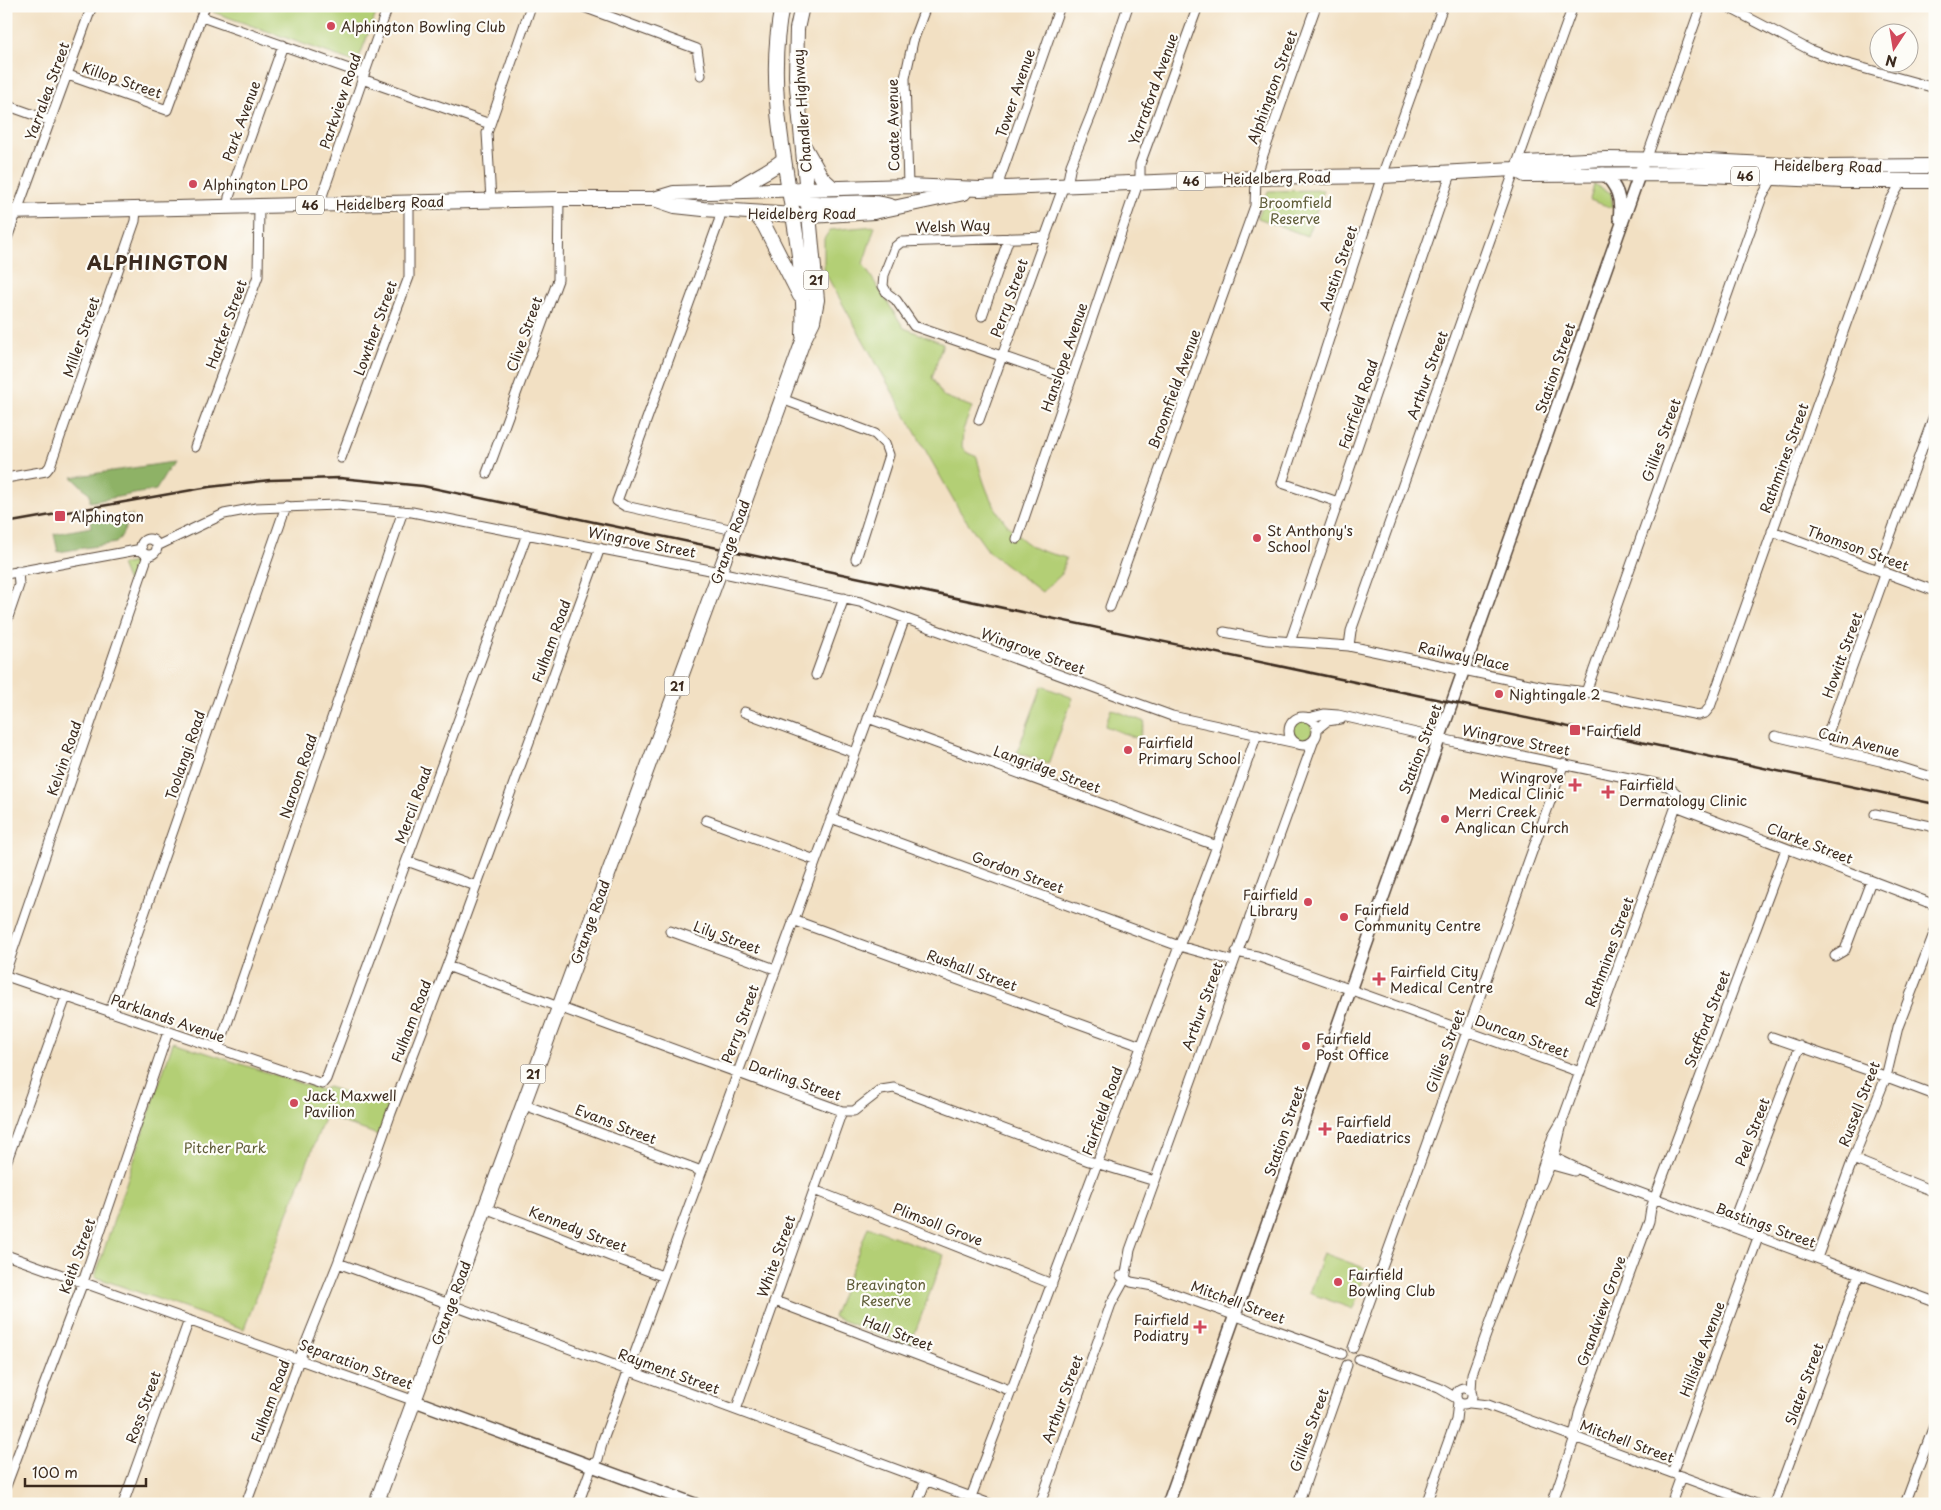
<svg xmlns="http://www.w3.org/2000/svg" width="1941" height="1510" font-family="'Playpen Sans',sans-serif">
<rect width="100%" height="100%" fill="#fdfcf7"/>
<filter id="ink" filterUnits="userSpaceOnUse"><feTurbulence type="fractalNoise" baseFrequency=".02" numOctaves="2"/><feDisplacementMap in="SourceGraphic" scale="10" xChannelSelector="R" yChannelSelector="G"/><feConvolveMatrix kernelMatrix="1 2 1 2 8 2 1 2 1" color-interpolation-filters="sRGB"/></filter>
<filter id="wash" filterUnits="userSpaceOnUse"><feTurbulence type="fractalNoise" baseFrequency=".0096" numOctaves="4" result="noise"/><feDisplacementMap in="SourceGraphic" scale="20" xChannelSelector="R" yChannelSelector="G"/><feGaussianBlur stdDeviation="1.12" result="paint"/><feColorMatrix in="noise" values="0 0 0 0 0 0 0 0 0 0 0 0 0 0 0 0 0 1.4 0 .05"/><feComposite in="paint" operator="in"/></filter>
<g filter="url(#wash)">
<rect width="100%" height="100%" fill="#f2e0c3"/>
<!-- green -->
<path fill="#b3cf75" stroke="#777c4a" d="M215,6H379L357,63L213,12Z
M1594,184L1611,193L1613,208L1590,200Z
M1324,190L1307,236L1258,218L1268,191Z
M875,226L863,264L904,328L943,343L932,378L943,396L972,407L963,430L962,447L966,452L977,457C985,493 998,523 1030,545C1039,552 1055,554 1066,558L1061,575L1042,592L989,552L961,513L824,271V239L830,230Z
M139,561L130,587L121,565Z
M1042,686L1073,698L1048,764L1017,752Z
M1111,709L1145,722L1139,739L1105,726Z
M1292 730a10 10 0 1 1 20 0a10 10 0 1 1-20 0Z
M173,1042L321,1090L328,1087L389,1106L378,1135L325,1116L244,1329L95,1277Z
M868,1227L944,1255L910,1346L833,1317Z
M1323,1253L1367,1269L1353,1309L1309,1293Z"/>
<!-- forest -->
<path fill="#8eb266" stroke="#646e42" d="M173,462L156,490L90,502V494L72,477Z
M133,515C125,525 124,535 116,543L58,552L54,534L91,527L90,520Z"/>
</g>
<g filter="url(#ink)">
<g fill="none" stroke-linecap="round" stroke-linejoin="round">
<defs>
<path id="street" d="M581,6L697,49L701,75
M1726,6L1810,50L1841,62L1935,88
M202,17L363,74
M68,75L167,110L205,6
M362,79L490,124
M6,105L51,121
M1535,112L1573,6
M1646,160L1701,6
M1140,183V164L1198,6
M1067,185L1071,165L1092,113L1128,6
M908,186L905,78L913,41L926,6
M999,188L1000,178L1060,6
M491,200L487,133L531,6
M321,205L323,193L388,6
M228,206L229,197L283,45
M721,211L719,221L617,501L625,506L734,530
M1046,237L901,242L895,247L884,275L883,286L887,293L896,300L914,326L1071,380
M6,241L92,6
M982,316L1009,238
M782,399L875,434L885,444L889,455L856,559
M979,420L1064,185
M195,447L258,276L259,206
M341,458L409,277V203
M487,473L558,280L559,199
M6,478L46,471L50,466L135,221L136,210
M1338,502L1282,483L1382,176L1443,6
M1772,531L1935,591
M1017,539L1138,183
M141 547a8 8 0 1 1 16 0a8 8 0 1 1-16 0Z
M157,546L224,514L256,508L337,505L412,512L705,569L860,602L1172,716L1296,743
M1878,569L1935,413
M6,574L142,549
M1110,607L1255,206L1256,178L1263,155L1316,6
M6,623L19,585L18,571
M1224,632L1267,640L1349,646L1544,687L1586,692L1698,715L1705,713L1710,707L1880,228L1889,203L1902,181
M1290,642L1451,174
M1349,646L1351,631L1535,113
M816,675L844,598
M1586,692L1762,197L1773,177
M744,712L855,753
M1289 731a14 14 0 1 1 28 0a14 14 0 1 1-28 0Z
M868,718L1217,846
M1308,718L1324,714L1338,715L1455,742L1668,786L1677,794L1676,806L1563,1119L1553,1136L1542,1169L1537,1192L1472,1374L1471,1391
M1317,729L1327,721L1341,719
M1775,736L1880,761L1935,778
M1823,747L1886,572
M1676,806L1935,905
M1875,814L1935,827
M831,818L1179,946L1233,961
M706,820L815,860
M407,861L476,886
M793,920L1141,1046
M670,931L775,969
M1236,952L1257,956L1580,1072
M1835,956L1845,950L1871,881
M447,966L842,1111H854L881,1090L894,1088L1089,1161L1155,1181
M6,970L148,555
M6,976L322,1084L326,1079L527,534
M110,1012L286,506
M1772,1037L1879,1074L1935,1095
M218,1050L403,511
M522,1104L701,1171
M1547,1154L1589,1174L1935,1302
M1853,1159L1935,1192
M6,1163L66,997
M1545,1163L1574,1171
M1541,1185L1554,1157L1562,1124
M814,1190L1052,1284
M485,1208L662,1276
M1731,1227L1800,1046
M6,1255L415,1401
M1817,1258L1853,1159L1886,1077L1898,1027L1935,931
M338,1263L990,1504
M1121,1276L1131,1282L1153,1286L1342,1354
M775,1301L1012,1391
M1353,1348L1564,763
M1359,1359L1439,1388L1456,1398
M1456 1396a8 8 0 1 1 16 0a8 8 0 1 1-16 0Z
M1470,1403L1488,1405L1756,1504
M736,1410L842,1111
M1574,1436L1580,1409L1649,1221L1651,1208L1786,849
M593,1467L598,1459L603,1440L905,618
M1672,1473L1759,1235
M6,1486L83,1282L168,1032
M971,1497L1217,846L1257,734
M378,1498L392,1504
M123,1504L189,1320
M246,1504L299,1360L338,1263L391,1113L447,966L600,548
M578,1504L593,1463
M917,1504L926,1480
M1040,1504L1111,1304L1125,1279L1130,1250L1314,740
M1298,1504L1347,1365
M1426,1504L1456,1420L1458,1402
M1552,1504L1575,1437
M1671,1504L1681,1476
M1774,1504L1859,1274
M1905,1504L1935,1423"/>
<path id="secondary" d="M1603,173C1617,186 1622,199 1619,218
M415,1401L695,1504
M1168,1504L1642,167"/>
<path id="primary" d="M782,6C759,117 808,224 803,335
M805,148L822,178L833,188
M1514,169L1525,175L1685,174L1843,181H1935
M733,192C749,179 767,173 783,160
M654,199L675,206L703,209L810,216L874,212L964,193
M801,199C823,210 864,196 893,207
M6,212L559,199H654L674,193L908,186L980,189L1256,178L1382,176L1514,169L1526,163L1606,159L1689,160L1825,167L1935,166
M755,214L764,225L800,296
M734,531L803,341L813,321L817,300L796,76L797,29L802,6
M376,1504L724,560"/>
</defs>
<!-- street casing -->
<use href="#street" stroke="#564537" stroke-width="11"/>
<!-- secondary casing -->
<use href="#secondary" stroke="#564537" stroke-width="14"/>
<!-- primary casing -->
<use href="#primary" stroke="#564537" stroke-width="16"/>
<!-- street -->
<use href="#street" stroke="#fff" stroke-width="9"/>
<!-- secondary -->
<use href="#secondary" stroke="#fff" stroke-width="11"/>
<!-- primary -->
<use href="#primary" stroke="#fff" stroke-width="14"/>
<!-- rail -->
<path stroke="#3b2a1e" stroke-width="2.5" d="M6,523L209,487L270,480L340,478L423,486L1935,804"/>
<defs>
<path id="primary-bridge" d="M724,560L734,531"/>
</defs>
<!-- primary-bridge casing -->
<use href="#primary-bridge" stroke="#564537" stroke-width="16" stroke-linecap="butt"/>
<!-- primary-bridge -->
<use href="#primary-bridge" stroke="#fff" stroke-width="14"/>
</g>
</g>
<!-- markers -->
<g fill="#d1495b" stroke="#fdfcf7" stroke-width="2">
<circle cx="331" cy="26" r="5"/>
<circle cx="193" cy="184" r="5"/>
<rect x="54" y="510" width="12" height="12" rx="2.5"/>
<circle cx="1257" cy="538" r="5"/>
<circle cx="1499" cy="694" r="5"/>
<rect x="1569" y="724" width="12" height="12" rx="2.5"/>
<circle cx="1128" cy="750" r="5"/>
<path d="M1572.5 777.5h5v5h5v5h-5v5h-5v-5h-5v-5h5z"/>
<path d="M1605.5 784.5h5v5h5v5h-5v5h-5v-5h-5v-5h5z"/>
<circle cx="1445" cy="819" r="5"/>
<circle cx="1308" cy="902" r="5"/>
<circle cx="1344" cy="917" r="5"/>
<path d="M1376.5 971.5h5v5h5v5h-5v5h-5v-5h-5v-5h5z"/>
<circle cx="1306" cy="1046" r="5"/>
<circle cx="294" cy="1103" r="5"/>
<path d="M1322.5 1121.5h5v5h5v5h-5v5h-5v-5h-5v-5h5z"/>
<circle cx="1338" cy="1282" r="5"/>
<path d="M1197.5 1319.5h5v5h5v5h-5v5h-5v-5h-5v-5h5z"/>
</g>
<g text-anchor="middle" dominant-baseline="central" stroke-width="4.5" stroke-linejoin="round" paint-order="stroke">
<!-- shield labels -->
<g fill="#fdfcf7" stroke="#75695f" stroke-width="1">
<rect x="1731" y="166.5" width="28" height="19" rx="4"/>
<rect x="1177" y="171.5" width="28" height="19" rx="4"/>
<rect x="296" y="195.5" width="28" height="19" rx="4"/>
<rect x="803.5" y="270.5" width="25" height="19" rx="4"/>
<rect x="664.5" y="676.5" width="25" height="19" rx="4"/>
<rect x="520.5" y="1064.5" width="25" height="19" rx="4"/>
</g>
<g font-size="12" font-weight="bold" fill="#3b2a1e">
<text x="1745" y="176">46</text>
<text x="1191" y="181">46</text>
<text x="310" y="205">46</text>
<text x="816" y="280">21</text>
<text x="677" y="686">21</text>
<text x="533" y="1074">21</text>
</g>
<!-- poi labels -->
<g font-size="14" fill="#3b2a1e" stroke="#fdfcf7" text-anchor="start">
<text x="341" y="26">Alphington Bowling Club</text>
<text x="203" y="184">Alphington LPO</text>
<text x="71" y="516">Alphington</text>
<text x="1267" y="530">St Anthony's<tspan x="1267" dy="16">School</tspan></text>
<text x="1509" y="694">Nightingale 2</text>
<text x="1586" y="730">Fairfield</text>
<text x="1138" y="742">Fairfield<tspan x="1138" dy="16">Primary School</tspan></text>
<text x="1564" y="777" text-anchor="end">Wingrove<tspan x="1564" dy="16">Medical Clinic</tspan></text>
<text x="1619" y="784">Fairfield<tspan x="1619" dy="16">Dermatology Clinic</tspan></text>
<text x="1455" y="811">Merri Creek<tspan x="1455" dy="16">Anglican Church</tspan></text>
<text x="1298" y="894" text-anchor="end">Fairfield<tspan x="1298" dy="16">Library</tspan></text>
<text x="1354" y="909">Fairfield<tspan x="1354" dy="16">Community Centre</tspan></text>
<text x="1390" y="971">Fairfield City<tspan x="1390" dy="16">Medical Centre</tspan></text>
<text x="1316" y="1038">Fairfield<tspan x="1316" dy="16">Post Office</tspan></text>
<text x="304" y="1095">Jack Maxwell<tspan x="304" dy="16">Pavilion</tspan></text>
<text x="1336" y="1121">Fairfield<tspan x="1336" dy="16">Paediatrics</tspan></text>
<text x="1348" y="1274">Fairfield<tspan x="1348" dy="16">Bowling Club</tspan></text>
<text x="1189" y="1319" text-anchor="end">Fairfield<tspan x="1189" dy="16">Podiatry</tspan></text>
</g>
<!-- street labels -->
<g font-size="14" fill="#3b2a1e" stroke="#fdfcf7">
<text transform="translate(122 80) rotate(19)">Killop Street</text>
<text transform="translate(1272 87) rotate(-70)">Alphington Street</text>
<text transform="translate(1153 89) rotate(-70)">Yarraford Avenue</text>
<text transform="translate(47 91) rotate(-70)">Yarralea Street</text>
<text transform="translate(1015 93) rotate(-71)">Tower Avenue</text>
<text transform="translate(340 101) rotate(-71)">Parkview Road</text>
<text transform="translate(802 111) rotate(-94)">Chandler Highway</text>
<text transform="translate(241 121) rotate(-70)">Park Avenue</text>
<text transform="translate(893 125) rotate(-91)">Coate Avenue</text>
<text transform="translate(1828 166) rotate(1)">Heidelberg Road</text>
<text transform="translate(1277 178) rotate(-1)">Heidelberg Road</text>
<text transform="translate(390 203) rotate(-2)">Heidelberg Road</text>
<text x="802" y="213">Heidelberg Road</text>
<text transform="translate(953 226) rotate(-2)">Welsh Way</text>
<text transform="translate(1338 268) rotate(-71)">Austin Street</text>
<text transform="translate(1009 298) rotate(-70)">Perry Street</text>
<text transform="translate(226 324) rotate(-70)">Harker Street</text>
<text transform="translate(375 328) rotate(-70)">Lowther Street</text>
<text transform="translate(524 334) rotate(-70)">Clive Street</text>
<text transform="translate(81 337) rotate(-71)">Miller Street</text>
<text transform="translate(1064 357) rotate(-71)">Hanslope Avenue</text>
<text transform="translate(1555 368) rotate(-71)">Station Street</text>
<text transform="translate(1427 375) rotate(-70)">Arthur Street</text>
<text transform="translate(1174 389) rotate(-70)">Broomfield Avenue</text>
<text transform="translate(1358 404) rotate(-71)">Fairfield Road</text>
<text transform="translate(1661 440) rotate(-70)">Gillies Street</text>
<text transform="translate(1784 458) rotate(-70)">Rathmines Street</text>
<text transform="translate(642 542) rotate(11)">Wingrove Street</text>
<text transform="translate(730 542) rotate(-70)">Grange Road</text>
<text transform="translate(1858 548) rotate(20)">Thomson Street</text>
<text transform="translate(551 641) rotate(-70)">Fulham Road</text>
<text transform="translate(1033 651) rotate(20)">Wingrove Street</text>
<text transform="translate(1842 655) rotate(-70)">Howitt Street</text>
<text transform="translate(1464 656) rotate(12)">Railway Place</text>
<text transform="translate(1516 740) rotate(11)">Wingrove Street</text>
<text transform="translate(1859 742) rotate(14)">Cain Avenue</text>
<text transform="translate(1420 749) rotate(-69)">Station Street</text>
<text transform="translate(185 755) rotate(-71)">Toolangi Road</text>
<text transform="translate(64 758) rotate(-71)">Kelvin Road</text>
<text transform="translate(1047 769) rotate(20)">Langridge Street</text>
<text transform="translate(298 776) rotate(-71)">Naroon Road</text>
<text transform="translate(413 805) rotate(-70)">Mercil Road</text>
<text transform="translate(1810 843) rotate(21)">Clarke Street</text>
<text transform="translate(1018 872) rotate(20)">Gordon Street</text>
<text transform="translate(590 922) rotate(-70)">Grange Road</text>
<text transform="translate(727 937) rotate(20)">Lily Street</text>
<text transform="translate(1609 952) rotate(-70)">Rathmines Street</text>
<text transform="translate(972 970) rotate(20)">Rushall Street</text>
<text transform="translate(1202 1006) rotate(-70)">Arthur Street</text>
<text transform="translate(168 1018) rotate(19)">Parklands Avenue</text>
<text transform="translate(1707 1019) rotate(-69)">Stafford Street</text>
<text transform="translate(411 1021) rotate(-69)">Fulham Road</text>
<text transform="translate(740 1024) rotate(-70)">Perry Street</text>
<text transform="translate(1522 1036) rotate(20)">Duncan Street</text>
<text transform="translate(1445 1051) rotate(-70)">Gillies Street</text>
<text transform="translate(795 1080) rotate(19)">Darling Street</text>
<text transform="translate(1859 1104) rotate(-69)">Russell Street</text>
<text transform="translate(1102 1111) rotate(-70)">Fairfield Road</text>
<text transform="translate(616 1124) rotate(21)">Evans Street</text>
<text transform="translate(1284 1131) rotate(-71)">Station Street</text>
<text transform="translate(1752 1132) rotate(-69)">Peel Street</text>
<text transform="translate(938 1224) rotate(21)">Plimsoll Grove</text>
<text transform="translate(1766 1225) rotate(20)">Bastings Street</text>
<text transform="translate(578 1229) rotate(21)">Kennedy Street</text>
<text transform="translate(77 1256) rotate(-70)">Keith Street</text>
<text transform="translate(776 1256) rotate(-70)">White Street</text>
<text transform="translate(1238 1302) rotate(20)">Mitchell Street</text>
<text transform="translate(451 1303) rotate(-70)">Grange Road</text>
<text transform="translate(1601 1311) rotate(-70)">Grandview Grove</text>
<text transform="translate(898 1333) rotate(21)">Hall Street</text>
<text transform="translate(1702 1349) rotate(-69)">Hillside Avenue</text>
<text transform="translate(356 1364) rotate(20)">Separation Street</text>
<text transform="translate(669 1371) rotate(20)">Rayment Street</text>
<text transform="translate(1804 1384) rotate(-70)">Slater Street</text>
<text transform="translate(1062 1399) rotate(-70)">Arthur Street</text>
<text transform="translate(270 1401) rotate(-70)">Fulham Road</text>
<text transform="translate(143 1407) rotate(-70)">Ross Street</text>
<text transform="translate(1309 1430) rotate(-70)">Gillies Street</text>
<text transform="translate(1627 1441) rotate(20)">Mitchell Street</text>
</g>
<!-- park labels -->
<g font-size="14" fill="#5f5c38" stroke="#fdfcf7">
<text x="1295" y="202">Broomfield<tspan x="1295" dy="16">Reserve</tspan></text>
<text x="225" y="1147">Pitcher Park</text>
<text x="886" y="1284">Breavington<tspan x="886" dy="16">Reserve</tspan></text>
</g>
<!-- district labels -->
<g font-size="19" font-weight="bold" letter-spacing="1" fill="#3b2a1e" stroke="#fdfcf7">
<text x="158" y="262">ALPHINGTON</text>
</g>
</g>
<!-- margin -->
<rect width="1941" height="1510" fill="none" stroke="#fdfcf7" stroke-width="25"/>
<!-- north arrow -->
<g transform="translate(1894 48) rotate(192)"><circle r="24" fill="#fdfcf7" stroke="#afa8a0"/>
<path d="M0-4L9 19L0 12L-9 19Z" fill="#d1495b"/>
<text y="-8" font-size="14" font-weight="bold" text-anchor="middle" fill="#3b2a1e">N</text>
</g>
<!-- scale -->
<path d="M25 1478v8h121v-8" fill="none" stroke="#3b2a1e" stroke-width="2.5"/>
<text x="32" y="1478" font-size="15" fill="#3b2a1e" stroke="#fdfcf7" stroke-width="4" paint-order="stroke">100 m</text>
</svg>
